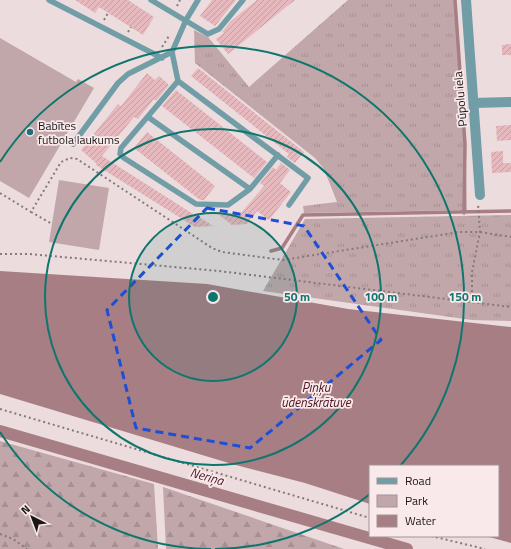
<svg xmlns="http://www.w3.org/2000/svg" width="511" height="549" font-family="'Titillium Web',sans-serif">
<defs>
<pattern id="grass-tufts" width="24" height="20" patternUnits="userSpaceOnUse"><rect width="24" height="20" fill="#c1a7aa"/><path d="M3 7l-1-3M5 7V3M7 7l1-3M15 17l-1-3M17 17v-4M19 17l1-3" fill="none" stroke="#a58f92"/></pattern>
<pattern id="forest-firs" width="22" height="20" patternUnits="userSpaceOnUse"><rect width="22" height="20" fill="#c1a7aa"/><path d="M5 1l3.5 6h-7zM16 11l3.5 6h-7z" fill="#a58f92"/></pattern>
<pattern id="building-hatch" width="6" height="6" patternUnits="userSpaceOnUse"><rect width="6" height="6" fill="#e5b9be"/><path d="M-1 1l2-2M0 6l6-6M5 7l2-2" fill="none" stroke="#c49ea3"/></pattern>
</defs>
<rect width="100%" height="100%" fill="#ecdcde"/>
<!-- grass -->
<path fill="url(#grass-tufts)" d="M348,0H454L466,170L467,210L304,213L303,206L337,202L324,169L315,158L195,63L194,30L208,37L249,87Z
M511,215V321L472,320L263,291L305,219Z"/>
<!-- forest -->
<path fill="url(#forest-firs)" d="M0,441L154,484L158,549H0Z
M163,487L344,549H166Z"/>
<!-- park -->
<path fill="#c1a7aa" d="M0,38L76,82L78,79L94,88L29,198L0,181Z
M59,180L109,188L99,250L49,242Z"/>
<!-- water -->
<path fill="#a77e83" d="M0,271L207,284L348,309L511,327V543L486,536H498V466H370V504L305,483L232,464L0,394Z"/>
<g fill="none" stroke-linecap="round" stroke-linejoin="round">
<!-- stream -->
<path stroke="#a77e83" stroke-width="3.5" d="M455,0L465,144L464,213
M271,251L282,248L303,215L511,211"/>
<!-- canal -->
<path stroke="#a77e83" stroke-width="12" d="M0,431L407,549"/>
</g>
<!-- building -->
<path fill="url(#building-hatch)" d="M75,0H128L154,17L143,35L99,7L95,13Z
M212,0H236L215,26L200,16Z
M257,0H295L228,54L216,39L224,33L222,32L231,21Z
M511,44V55H502V45Z
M198,68L304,152L295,163L287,157L289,154L191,76Z
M147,73L155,80L159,76L169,85L156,101L154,99L138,119L134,117L102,156L193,214L192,215H196L213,226L195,227L96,165V163L81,150L118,104L121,106Z
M176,90L267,162L254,178L162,106Z
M511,125V140L497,141L496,126Z
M147,132L215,186L204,200H200L134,148Z
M503,151V163H511V172L492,173L491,152Z
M281,163L290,170L280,183L291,192L269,220L257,211L247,224L232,225L218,214L241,213L264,186L260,183L273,167L276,170Z"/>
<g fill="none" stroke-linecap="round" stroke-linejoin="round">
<!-- path -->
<path stroke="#847a7b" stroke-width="2" stroke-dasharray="2 3" stroke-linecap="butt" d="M177,6L180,0
M104,20L108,13
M128,32L131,27
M162,47L169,36
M0,193L31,212L61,162L70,158L77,159L212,248L222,252L283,260L459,232H480L511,237
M31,212L52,224
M0,254H29L219,271L511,307
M472,302V272L480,232L478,204
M0,409L370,518
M0,534L13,539L27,549
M431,536L485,549"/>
<!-- lane -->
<path stroke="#709da6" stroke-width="5.5" d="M49,0L162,58
M151,0L208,34L219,29L243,0
M198,0L186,20L172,52L178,81L308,178L289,205
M178,81L121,148L120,154L124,158L196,204L228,205L250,189L278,155
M148,117L250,189
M73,144L118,83L128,74L172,52"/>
<!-- street -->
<path stroke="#709da6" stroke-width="10" d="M466,0L480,195
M474,103L511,102"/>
</g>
<!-- marked area -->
<path fill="none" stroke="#1d4ed8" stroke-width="3" stroke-dasharray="8 5" stroke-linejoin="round" d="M207,208L304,226L381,340L250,448L136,428L107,310Z"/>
<!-- distance rings -->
<circle cx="213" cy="297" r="84" fill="#0f766e" fill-opacity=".12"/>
<g fill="none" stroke="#0f766e" stroke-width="2">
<circle cx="213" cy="297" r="84"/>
<circle cx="213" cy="297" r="168"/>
<path d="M370 494A252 252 0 0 1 215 549M211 549A252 252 0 0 1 0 432M0 162A252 252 0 1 1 400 466"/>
</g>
<!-- markers -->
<circle fill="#256d7a" stroke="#f9e9eb" stroke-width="1.5" cx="30" cy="132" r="4"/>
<g text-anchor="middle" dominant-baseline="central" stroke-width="3.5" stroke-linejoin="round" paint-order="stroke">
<!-- street labels -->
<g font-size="12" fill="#1c1717" stroke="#f9e9eb">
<text transform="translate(460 99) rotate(-95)">Pūpolu iela</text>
</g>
<!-- poi labels -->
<g font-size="12" fill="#1c1717" stroke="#f9e9eb" text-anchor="start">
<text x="38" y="125">Babītes<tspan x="38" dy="14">futbola laukums</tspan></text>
</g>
<!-- water labels -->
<g font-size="13" font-style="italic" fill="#4b1621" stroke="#f9e9eb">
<text x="316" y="387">Piņķu<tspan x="316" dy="15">ūdenskrātuve</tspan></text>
<text transform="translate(207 476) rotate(16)">Neriņa</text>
</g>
</g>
<circle cx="213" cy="297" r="6" fill="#0f766e" stroke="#f9e9eb" stroke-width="2"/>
<g font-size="12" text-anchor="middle" font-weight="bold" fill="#0f766e" stroke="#f9e9eb" stroke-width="3.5" stroke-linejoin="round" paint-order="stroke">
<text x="297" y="301">50 m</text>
<text x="381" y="301">100 m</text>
<text x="465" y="301">150 m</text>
</g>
<!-- legend -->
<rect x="369" y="465" width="130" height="72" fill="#f9e9eb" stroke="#a19596"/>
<rect x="377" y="478" width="20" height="6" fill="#709da6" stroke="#a19596"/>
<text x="405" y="485" font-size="12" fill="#1c1717">Road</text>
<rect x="377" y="495" width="20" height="12" fill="#c1a7aa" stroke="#a19596"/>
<text x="405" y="505" font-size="12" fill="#1c1717">Park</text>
<rect x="377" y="515" width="20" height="12" fill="#a77e83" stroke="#a19596"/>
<text x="405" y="525" font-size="12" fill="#1c1717">Water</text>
<!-- north arrow -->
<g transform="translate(32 517) rotate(318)" stroke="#f9e9eb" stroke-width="3" paint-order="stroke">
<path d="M0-3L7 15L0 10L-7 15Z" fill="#1c1717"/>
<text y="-6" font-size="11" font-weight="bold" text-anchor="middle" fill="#1c1717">N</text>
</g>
</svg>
